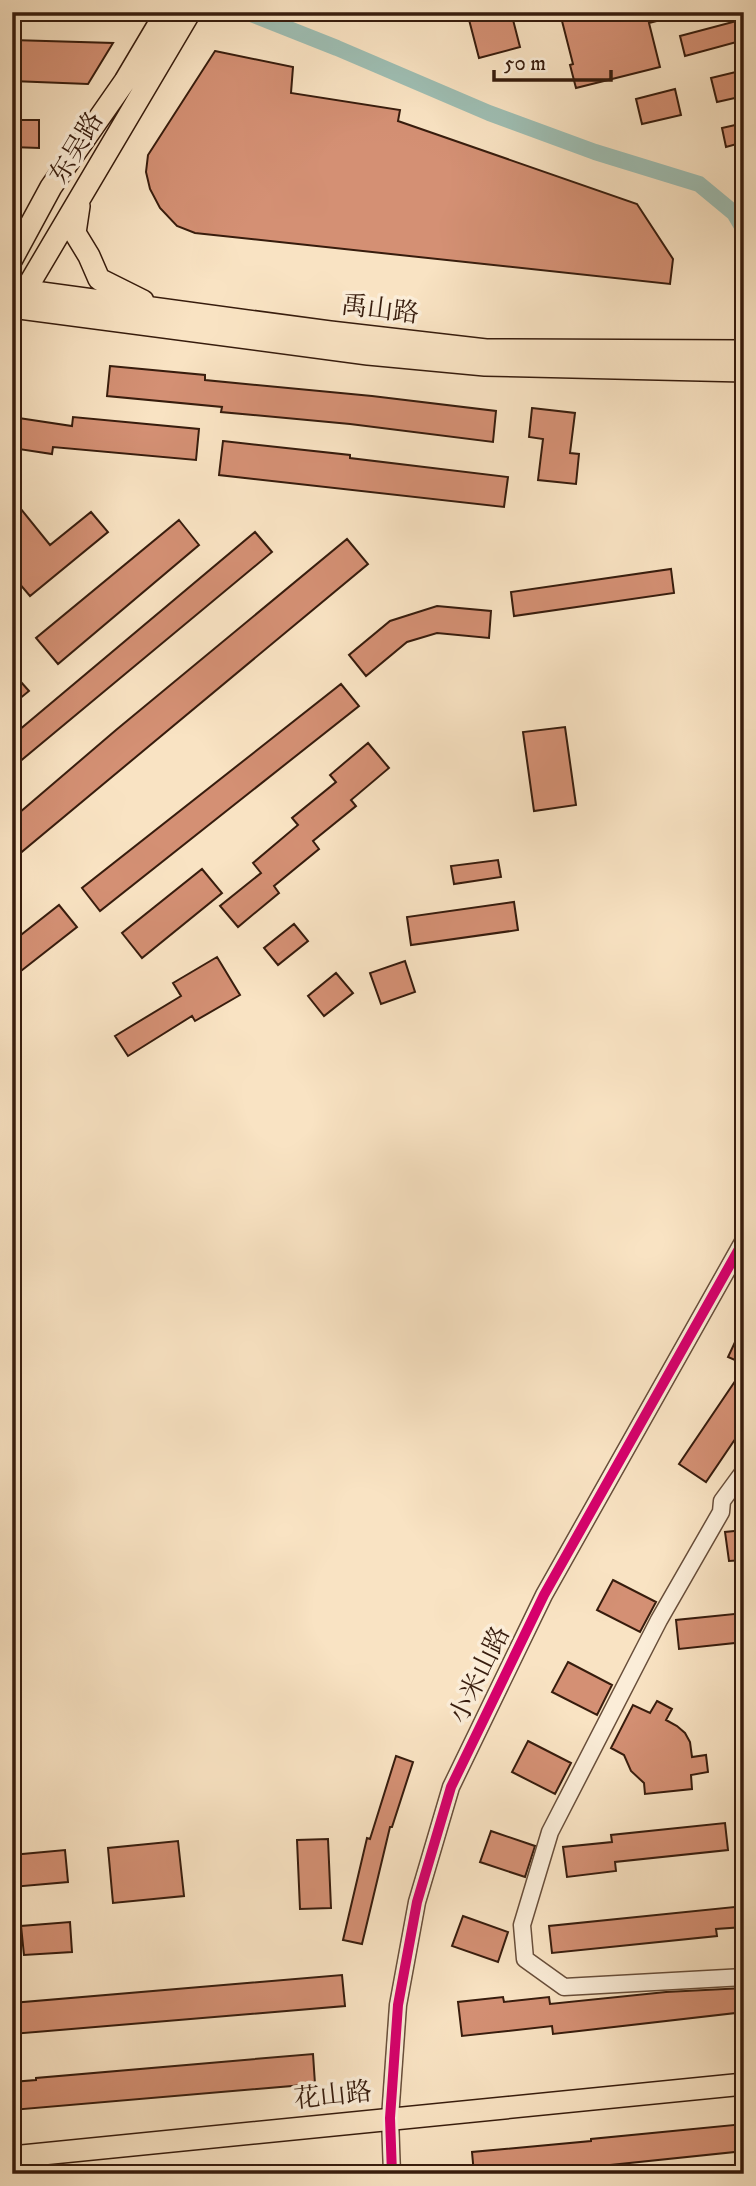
<svg xmlns="http://www.w3.org/2000/svg" width="756" height="2186" font-family="'IM FELL DW Pica','Noto Serif SC',serif">
<rect width="100%" height="100%" fill="#f9e3c3"/>
<filter id="stains"><feTurbulence type="fractalNoise" baseFrequency=".00286" numOctaves="4"/><feColorMatrix values="0 0 0 0 .2 0 0 0 0 .09 0 0 0 0 .02 0 0 0 .5 -.17"/></filter>
<radialGradient id="worn" r=".72"><stop offset=".6" stop-color="#630" stop-opacity="0"/><stop offset="1" stop-color="#630" stop-opacity=".3"/></radialGradient>
<g fill="none" stroke-linecap="round" stroke-linejoin="round">
<!-- canal -->
<path stroke="#9ebeb3" stroke-width="16" d="M246,12L337,48L489,113L595,152L699,184L734,213L744,230"/>
</g>
<!-- building -->
<path fill="#d49074" stroke="#371c0d" stroke-width="2" d="M467,12H511L520,47L479,58Z
M597,12H671L672,17L649,23L660,67L576,88L570,65L573,64L562,21Z
M744,19V40L685,56L680,36Z
M12,40L113,43L88,84L12,81Z
M215,51L293,67L291,93L400,110L398,121L637,204L673,259L670,284L195,233L177,226L160,208L150,189L146,172L148,155Z
M744,70V96L717,102L711,78Z
M675,89L681,115L642,124L636,99Z
M12,120H39V148L12,147Z
M744,123V142L726,147L722,128Z
M110,366L205,375V380L372,396L496,411L493,442L350,424L221,412L222,407L107,396Z
M532,408L575,413L570,453L579,454L576,484L538,480L543,439L529,437Z
M12,417L72,426L73,417L199,429L196,460L53,447L52,454L12,448Z
M223,441L350,455V458L508,477L504,507L219,475Z
M12,498L50,545L91,512L108,532L30,596L12,575Z
M179,520L199,545L58,664L36,638Z
M255,532L272,552L12,768V736Z
M347,539L368,564L12,860V819L116,730Z
M671,569L674,593L514,616L511,592Z
M437,606L491,611L489,638L437,633L407,642L366,676L349,655L390,621Z
M12,672L29,691L12,705Z
M341,684L359,706L100,911L82,888Z
M565,727L576,805L534,811L523,732Z
M368,743L389,768L351,800L356,806L313,841L319,849L274,886L279,893L238,927L220,906L261,873L253,863L298,825L292,818L336,782L330,775Z
M498,860L501,877L454,884L451,866Z
M202,869L222,893L142,958L122,933Z
M514,902L518,930L411,945L407,917Z
M59,905L77,927L12,978V942Z
M294,924L308,941L278,965L264,948Z
M217,957L240,995L195,1021L192,1016L128,1056L115,1036L181,996L173,983Z
M405,961L415,992L381,1004L370,973Z
M336,973L353,993L324,1016L308,996Z
M744,1323V1364L728,1357Z
M744,1368V1426L706,1482L679,1464Z
M744,1530V1560L729,1561L725,1532Z
M613,1580L656,1602L640,1632L597,1610Z
M744,1613V1642L679,1649L676,1620Z
M568,1662L612,1685L597,1715L552,1692Z
M657,1701L672,1709L666,1720L677,1726L685,1733L690,1742L692,1757L706,1755L708,1772L691,1775L692,1789L645,1794L644,1783L631,1771L624,1755L611,1748L633,1705L650,1713Z
M528,1741L571,1763L555,1794L512,1772Z
M396,1756L413,1762L392,1827H390L362,1944L343,1940L367,1838L370,1839Z
M725,1823L728,1850L615,1862L616,1871L567,1877L563,1847L612,1842L611,1835Z
M491,1831L535,1846L525,1877L480,1862Z
M328,1839L331,1908L300,1909L297,1840Z
M178,1841L184,1896L113,1903L108,1848Z
M65,1850L68,1882L12,1887V1855Z
M744,1906V1927L716,1929L717,1936L552,1953L549,1926Z
M463,1916L508,1932L498,1962L452,1946Z
M70,1922L72,1952L24,1955L21,1926Z
M342,1975L345,2006L12,2034V2003Z
M744,1988V2012L553,2034L552,2026L462,2036L458,2002L503,1997L504,2002L549,1997L550,2004L666,1992Z
M313,2054L315,2084L12,2110V2082L36,2080V2078Z
M744,2124V2151L524,2174H474L472,2152L591,2141V2139Z"/>
<g fill="none" stroke-linecap="round" stroke-linejoin="round">
<defs>
<path id="minor" d="M744,1471L722,1501L721,1512L659,1620L550,1832L522,1925L525,1959L564,1987L744,1977
M392,2174L390,2118L398,2005L417,1902L451,1787L544,1595L744,1240"/>
<path id="major" d="M79,206L75,233L89,256L99,279L143,301
M12,259L51,187L125,81L166,12
M12,289L330,332L486,350L744,351
M21,303L25,291L190,12
M12,307L368,354L485,365L744,371
M12,2157L744,2084"/>
</defs>
<!-- minor casing -->
<use href="#minor" stroke="#684e3a" stroke-width="19"/>
<!-- major casing -->
<use href="#major" stroke="#371c0d" stroke-width="24"/>
<!-- minor -->
<use href="#minor" stroke="#fbedd8" stroke-width="16"/>
<!-- major -->
<use href="#major" stroke="#f9e3c3" stroke-width="21"/>
<defs>
<path id="cycleway" d="M392,2174L390,2118L398,2005L417,1902L451,1787L544,1595L744,1240"/>
</defs>
<!-- cycleway casing -->
<use href="#cycleway" stroke="#fbedd8" stroke-width="15"/>
<!-- cycleway -->
<use href="#cycleway" stroke="#d6006c" stroke-width="10"/>
</g>
<g text-anchor="middle" dominant-baseline="central" stroke-width="7" stroke-linejoin="round" paint-order="stroke">
<!-- street labels -->
<g font-size="26" fill="#371c0d" stroke="#fbedd8">
<text transform="translate(77 148) rotate(-59)">东吴路</text>
<text transform="translate(380 310) rotate(7)">禹山路</text>
<text transform="translate(480 1675) rotate(-64)">小米山路</text>
<text transform="translate(333 2096) rotate(-6)">花山路</text>
</g>
</g>
<!-- margin -->
<rect width="756" height="2186" fill="none" stroke="#f9e3c3" stroke-width="42"/>
<rect x="14" y="14" width="728" height="2158" fill="none" stroke="#371c0d" stroke-width="3.5"/>
<rect x="21" y="21" width="714" height="2144" fill="none" stroke="#371c0d" stroke-width="2"/>
<!-- scale -->
<path d="M494 70v10h117v-10" fill="none" stroke="#371c0d" stroke-width="3.5"/>
<text x="504" y="70" font-size="21" fill="#371c0d" stroke="#fbedd8" stroke-width="5" paint-order="stroke">50 m</text>
<rect width="100%" height="100%" filter="url(#stains)"/>
<rect width="100%" height="100%" fill="url(#worn)"/>
</svg>
